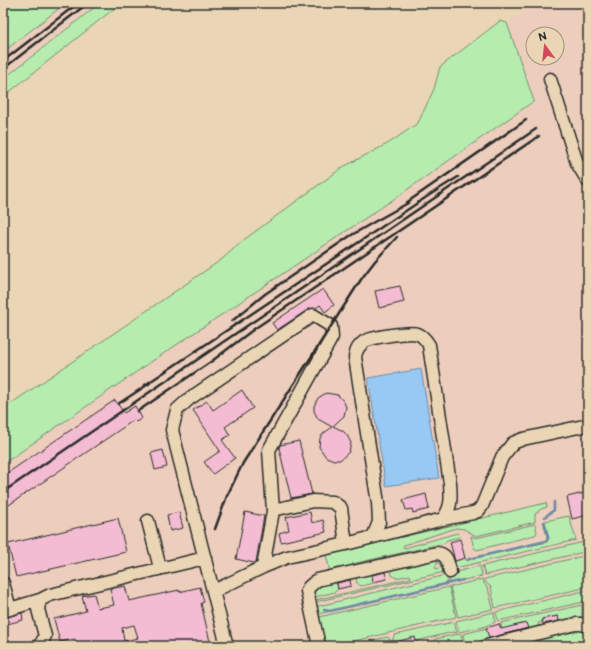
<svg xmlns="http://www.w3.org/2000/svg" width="591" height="649" font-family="'Balsamiq Sans',sans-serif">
<rect width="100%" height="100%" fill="#ead6b4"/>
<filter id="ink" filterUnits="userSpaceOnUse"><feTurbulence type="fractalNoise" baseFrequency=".025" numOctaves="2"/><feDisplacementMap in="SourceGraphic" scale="8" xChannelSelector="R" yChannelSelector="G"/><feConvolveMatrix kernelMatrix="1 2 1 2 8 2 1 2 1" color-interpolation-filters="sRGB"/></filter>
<g filter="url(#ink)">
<!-- built -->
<path fill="#edcebd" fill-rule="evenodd" d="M66,3H100L3,79V52Z
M535,3H588V646H3V464L142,368L391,201L534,101L507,23ZM533,34H557V58H533Z"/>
<!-- green -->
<path fill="#b6edaf" stroke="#708c6d" d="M3,3H66L3,52Z
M100,3H121L3,97V79Z
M500,21L507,23L534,101L391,201L142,368L3,464V409L221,260L245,239L343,167L389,143L418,123L434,89L440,67Z
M546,503L547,507L541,509L535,514V522L476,536L464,529L456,528L404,545L403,547L405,548L457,533L459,534L460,537L447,540L445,543L352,564L353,569L330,572L326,555Z
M569,516L576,540L460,567L455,566L452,562L465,558L466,560L547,542L549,538L545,521Z
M535,524L537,532L535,535L477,550L474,548L471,536L476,538Z
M588,541V551L485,575L482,566Z
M588,555V587L495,608L491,587L486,583L485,579Z
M428,558L437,560V564L435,567L436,569L442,567L439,564L438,560L442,562L444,572L315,602V600L411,578L410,575L396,578L392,575L390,566Z
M480,566L482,576L450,583L448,574Z
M371,570L374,583L361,586L357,583L355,574Z
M446,575L448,583L318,614L315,607Z
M335,578L338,589L335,592L314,597L312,591L315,587Z
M483,579L484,584L488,588L493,609L458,617L450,587Z
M449,587L456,617L333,646H324L318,618L319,617Z
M588,590V601L498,621L496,612Z
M582,605V615L577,620L559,623L557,616L542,619V622L538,623L539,627L528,630L526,623L511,627V629L507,630V636C500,643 476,646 465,646L463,634L487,628L490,640L503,637L501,623Z
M494,612L495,622L483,627L459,632L456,621Z
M454,622L457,633L453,632L416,641L394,644L393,638L395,635Z
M574,628L588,631V646H495Z
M461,634L463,646H436L435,639L453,635Z
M387,637L389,638L391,644L385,646H350Z"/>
<!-- water -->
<path fill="#98c9f4" stroke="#6c8aa4" d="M421,369L439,478L386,486L368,378Z"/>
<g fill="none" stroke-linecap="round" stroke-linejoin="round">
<!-- stream -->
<path stroke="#6c8aa4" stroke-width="2.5" d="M545,517L554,510V502
M468,560L469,559L546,541L548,538L544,522
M324,610L330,611L463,580"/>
</g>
<!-- building -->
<path fill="#f3bcd3" stroke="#2b2b2b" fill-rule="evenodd" d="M400,286L404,302L379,308L375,291Z
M323,289L334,305L325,312L320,305L316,308L309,309L277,330L272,323Z
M242,390L253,408L225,427L230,435L222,440L235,458L213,474L204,462L220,451L193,410L207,401L213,410Z
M326,393L338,395L344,402L346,407L344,416L333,426L343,431L347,435L351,443L349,452L340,460H334L326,457L319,447L320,438L323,434L332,427L318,419L314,411V406L318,398Z
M115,400L124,413L135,406L142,418L136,422L134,420L3,509V476Z
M299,441L312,494L291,498L279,448L280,445Z
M163,450L167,467L155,470L151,453Z
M588,492V515L572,519L567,497Z
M426,494L429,509L413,513L412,509L406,510L403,500Z
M179,512L183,528L170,531L167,515Z
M245,512L264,516L256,562L254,563L236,559Z
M310,512L312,523L323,520L326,532L281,542L279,533L289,530L286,517Z
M118,518L126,552L16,577L8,544Z
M460,539L465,558L455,561L450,542Z
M385,572L387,579L373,582L372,575Z
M350,580L351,586L338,589L337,583Z
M125,586L129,601L179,590V592L200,587L204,602L201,603L211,646H76L75,639L60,642L54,619L86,611L82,596L94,594L98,608L114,605L110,589ZM134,625L138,638L124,641L122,628Z
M22,613L23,620L3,625V618Z
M558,616L559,621L543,624L542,619Z
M526,623L528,628L489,638L486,628L499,624L501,629Z
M415,637L417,646H391V643Z"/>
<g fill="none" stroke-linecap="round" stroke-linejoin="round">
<defs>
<path id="minor" d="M550,79L577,163L588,181
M148,521L160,568
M373,537L379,522L378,503L355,357C356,350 359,345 365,341C374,337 410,331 418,334C423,336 426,340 429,345L450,483C451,499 452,506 443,519
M346,544L443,519L473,513L478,511L482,506L502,457L513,443L523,439L588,425
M263,567L287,557L346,544L341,508L333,502L313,501L273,510
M3,583L10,609
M214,591L263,567L273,511L269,450L332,337L331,326L313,315L189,399L177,410L172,430L226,642L228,646
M3,611L40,600
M38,646L41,644L45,636L38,609L40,600L50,595L205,558
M319,646L307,591L309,587L317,580L437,553C448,554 448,564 450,572
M486,646L576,624H581L588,626"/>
</defs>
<!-- minor casing -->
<use href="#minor" stroke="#2b2b2b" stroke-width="15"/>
<!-- minor -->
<use href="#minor" stroke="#ead6b4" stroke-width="12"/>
<!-- rail -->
<path stroke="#2b2b2b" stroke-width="2.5" d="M3,61L78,3
M3,69L88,3
M406,203L526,120
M232,321L265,294L350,236L374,222L408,203
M145,385L431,194L458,177
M118,404L150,383
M138,411L212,361L254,329L539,136
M3,492L536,129
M215,529L227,496L243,463L362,278L375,261L397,237"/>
</g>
</g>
<!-- margin -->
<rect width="591" height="649" fill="none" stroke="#ead6b4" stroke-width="16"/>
<rect x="8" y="8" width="575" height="633" fill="none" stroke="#2b2b2b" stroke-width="1.5" filter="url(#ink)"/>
<!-- north arrow -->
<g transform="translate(545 46) rotate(345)"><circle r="19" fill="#ead6b4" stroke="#9e927d"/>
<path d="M0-3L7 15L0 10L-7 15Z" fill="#d1495b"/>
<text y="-6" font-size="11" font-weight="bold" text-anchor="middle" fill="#2b2b2b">N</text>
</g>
</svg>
